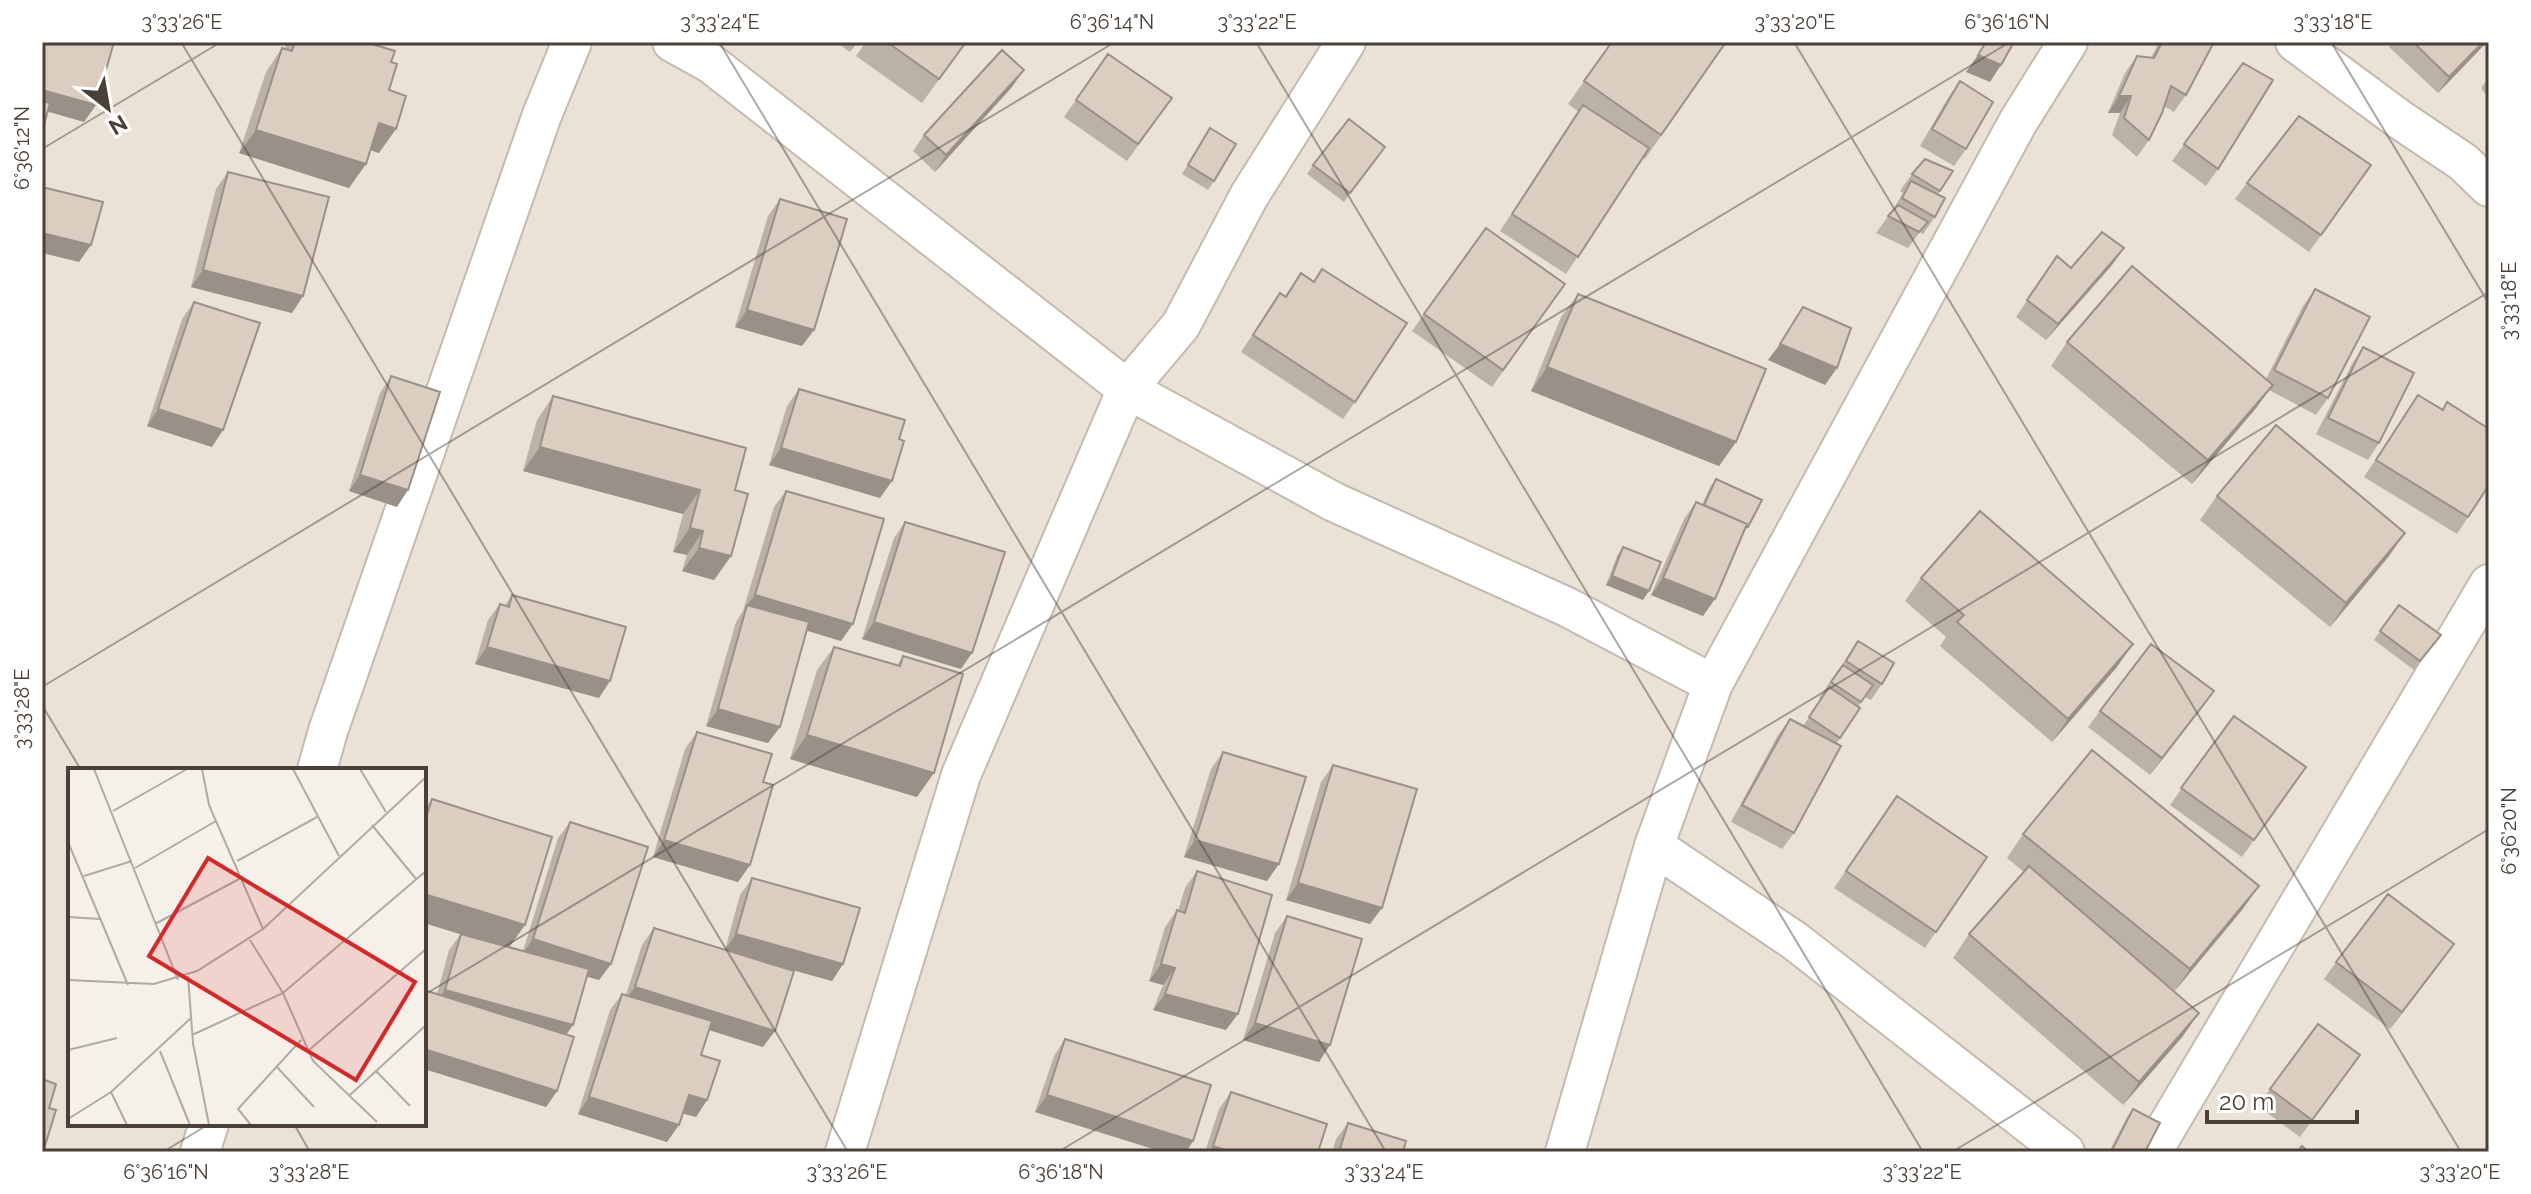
<svg xmlns="http://www.w3.org/2000/svg" width="2531" height="1194" font-family="Raleway,sans-serif">
<rect width="100%" height="100%" fill="#f5f1ea"/>
<!-- residential -->
<path fill="#eae2d7" fill-rule="evenodd" d="M42,42H2489V1152H42ZM70,770H424V1124H70Z"/>
<g fill="none" stroke-linecap="round" stroke-linejoin="round">
<defs>
<path id="street" d="M672,42L710,63L1127,389L1334,502L1567,607L1713,684
M2295,42L2399,119L2463,162L2489,187
M317,770L328,731L542,115L572,42
M1654,846L1795,941L2065,1152
M200,1152L209,1124
M845,1152L961,775L1127,389L1181,325L1249,196L1346,42
M1565,1152L1654,846L1713,684L2018,122L2068,42
M2152,1152L2489,584"/>
</defs>
<!-- street casing -->
<use href="#street" stroke="#c5baae" stroke-width="42"/>
<!-- street -->
<use href="#street" stroke="#fff" stroke-width="38"/>
</g>
<!-- wall -->
<path fill="#bcb1a6" d="M288,42H365L391,62L389,90L379,153L370,150L349,188L239,153L266,72L282,48L284,49Z
M836,42H858L850,52Z
M866,42H966L922,103L856,56Z
M1612,42H1726L1645,159L1643,158L1566,274L1500,231L1579,112L1568,104Z
M2159,42H2214L2186,95L2174,112L2164,106L2149,140L2137,157L2112,135L2120,113H2108L2125,73L2137,56L2151,58Z
M2393,42H2487L2438,93L2389,47Z
M1108,54L1172,98L1127,161L1064,117Z
M2243,63L2218,169L2206,186L2172,161Z
M2489,77V99L2481,88Z
M1960,81L1966,149L1954,166L1920,146L1948,98Z
M1012,87L935,172L913,151L924,135Z
M1210,128L1214,181L1208,190L1182,174Z
M1385,147L1344,202L1307,174L1313,165Z
M2371,165L2309,252L2235,199L2247,183Z
M1953,171L1938,194L1935,217L1923,234L1920,232L1908,248L1876,233L1892,211L1903,193L1900,191L1912,174Z
M228,172L303,296L292,313L191,287L216,189Z
M780,199L802,346L735,327L768,216Z
M1486,228L1565,284L1492,387L1412,331Z
M2124,248L2112,265L2046,340L2016,317L2057,256L2071,268Z
M1301,273L1355,402L1343,419L1241,352L1280,293L1285,296Z
M2315,289L2328,398L2316,415L2269,390L2256,408L2192,484L2051,366L2067,342L2266,379L2303,306Z
M1578,294L1736,442L1719,466L1531,391L1561,317Z
M194,302L212,447L147,426L182,319Z
M2363,347L2379,443L2368,460L2316,434L2352,364Z
M391,376L397,507L349,491L380,393Z
M799,389L880,498L769,465L787,406Z
M2418,395L2442,409L2447,402L2487,437L2468,517L2457,534L2364,477Z
M553,396L735,490L731,556L714,580L682,571L687,555L673,552L683,514L523,471L537,420Z
M1716,479L1748,527L1742,535L1703,616L1651,595L1684,519L1696,502L1702,505L1710,487Z
M786,491L841,641L807,630L768,743L706,726L736,622L743,611L774,507Z
M2217,496L2389,556L2330,627L2200,520Z
M905,522L961,669L862,639L894,538Z
M1623,547L1643,600L1606,585L1617,556Z
M1921,578L2117,667L2052,742L1940,646L1946,637L1905,601Z
M512,595L599,698L475,664L488,620L500,604L505,605Z
M2399,605L2441,635L2414,670L2374,640Z
M1858,641L1882,684L1871,700L1865,697L1858,707L1860,708L1836,744L1794,833L1782,849L1731,822L1778,735L1790,719L1803,726L1821,700L1819,698Z
M834,647L897,665L903,656L917,797L790,759L817,670Z
M2214,691L2150,775L2088,727L2100,711Z
M2234,716L2306,767L2242,857L2170,805Z
M697,732L763,782L750,865L738,882L653,857L685,749Z
M1223,752L1267,881L1184,857L1211,769Z
M1333,765L1370,924L1286,900L1321,782Z
M1897,796L1987,857L1925,948L1834,888Z
M432,799L510,947L523,951L558,838L570,822L611,964L599,980L587,977L566,1034L557,1091L546,1107L437,994L449,950L461,934L424,923V810Z
M2023,834L2259,886L2242,910L2174,991L2183,1036L2123,1105L1953,958L1969,934L2024,872L2007,858Z
M1197,871L1226,1030L1153,1010L1163,985L1149,981L1165,927L1177,910L1178,911L1185,888Z
M752,878L843,964L832,981L779,966L763,1047L709,1030L701,1055L707,1100L696,1117L683,1113L667,1142L578,1114L610,1010L622,994L626,995L642,945L654,928L725,950L740,895Z
M1287,916L1319,1062L1243,1040L1275,933Z
M2442,961L2390,1029L2324,979L2336,962Z
M1065,1039L1193,1141L1186,1152H1163L1035,1112L1054,1056Z
M2360,1055L2300,1137L2258,1106L2270,1089Z
M1231,1092L1318,1152H1205L1219,1109Z
M2133,1109L2145,1152H2109L2127,1117Z
M1348,1123L1403,1152H1332L1336,1139Z"/>
<!-- shaded-wall -->
<path fill="#999087" d="M2483,42H2487L2438,93L2449,77Z
M1978,55L2001,65L1990,82L1966,72Z
M1024,70L1012,87L935,172L946,155Z
M42,90L96,105L84,122L42,110Z
M2119,96H2131L2120,113H2108Z
M379,123L396,129L379,153L362,147Z
M256,130L366,164L349,188L239,153Z
M42,233L91,245L79,262L42,253Z
M2124,248L2112,265L2046,340L2058,324Z
M203,270L303,296L292,313L191,287Z
M747,310L814,330L802,346L735,327Z
M1780,344L1837,368L1825,385L1768,360Z
M1547,367L1736,442L1719,466L1531,391Z
M2273,385L2256,408L2192,484L2208,460Z
M158,409L223,430L212,447L147,426Z
M540,447L700,490L683,514L523,471Z
M781,448L892,481L880,498L769,465Z
M360,475L408,490L397,507L349,491Z
M690,528L703,531L687,555L673,552Z
M2405,533L2389,556L2330,627L2346,603Z
M699,548L731,556L714,580L682,571Z
M1612,576L1649,591L1643,600L1606,585Z
M1663,578L1715,599L1703,616L1651,595Z
M755,595L853,624L841,641L745,612L747,605Z
M874,622L972,653L961,669L862,639Z
M2133,644L2117,667L2052,742L2068,719Z
M487,647L610,681L599,698L475,664Z
M2214,691L2202,708L2150,775L2162,758Z
M718,709L780,727L768,743L706,726Z
M807,735L934,773L917,797L790,759Z
M664,840L750,865L738,882L653,857Z
M1195,840L1279,864L1267,881L1184,857Z
M1298,883L1382,908L1370,924L1286,900Z
M2259,886L2242,910L2174,992L2190,969Z
M424,894L525,925L508,949L424,923Z
M736,934L843,964L832,981L724,951Z
M533,939L611,964L599,980L521,956Z
M2454,944L2442,961L2390,1029L2402,1012Z
M1161,964L1175,968L1163,985L1149,981Z
M635,987L775,1031L763,1047L623,1003Z
M445,990L573,1025L561,1042L434,1006Z
M1165,994L1238,1014L1226,1030L1153,1010Z
M2199,1013L2183,1036L2123,1105L2139,1082Z
M1255,1023L1330,1045L1319,1062L1243,1040Z
M424,1049L557,1091L546,1107L424,1069Z
M689,1095L707,1100L696,1117L677,1112Z
M1047,1095L1193,1141L1186,1152H1163L1035,1112Z
M589,1097L679,1125L667,1142L578,1114Z
M1213,1146L1231,1152H1208Z"/>
<!-- building -->
<path fill="#dbcec1" stroke="#999087" stroke-width="2" d="M42,42H114L96,105L42,90Z
M295,42H365L395,51L391,62L397,64L389,90L406,96L396,129L379,123L366,164L256,130L282,48L292,51Z
M887,42H966L939,79Z
M1612,42H1726L1661,135L1584,81Z
M1986,42H2014L2001,65L1978,55Z
M2162,42H2214L2186,95L2171,86L2162,113L2149,140L2124,118L2131,96H2119L2137,56L2154,58Z
M2413,42H2483L2449,77Z
M1002,50L1024,70L946,155L924,135Z
M1108,54L1172,98L1138,144L1076,100Z
M2243,63L2273,80L2218,169L2184,144Z
M1960,81L1993,102L1966,149L1932,129Z
M42,101L50,103L42,132Z
M1583,105L1649,148L1578,257L1512,214Z
M2299,116L2371,165L2321,235L2247,183Z
M1349,119L1385,147L1350,193L1313,165Z
M1210,128L1236,144L1214,181L1188,165Z
M1925,159L1953,171L1940,191L1912,174Z
M228,172L329,197L303,296L203,270Z
M1911,181L1945,198L1935,217L1902,198Z
M42,187L103,202L91,245L42,233Z
M780,199L847,219L814,330L747,310Z
M1898,205L1928,222L1919,232L1888,216Z
M1486,228L1565,284L1503,370L1424,314Z
M2102,232L2124,248L2058,324L2027,300L2057,256L2071,268Z
M2132,266L2273,385L2208,460L2067,342Z
M1322,269L1407,323L1355,402L1253,335L1280,293L1286,297L1301,273L1314,282Z
M2315,289L2370,317L2328,398L2274,370Z
M1578,294L1766,369L1736,442L1547,367Z
M194,302L260,323L223,430L158,409Z
M1803,307L1851,328L1837,368L1780,344Z
M2363,347L2414,373L2379,443L2328,418Z
M391,376L440,392L408,490L360,475Z
M799,389L905,420L899,439L904,441L892,481L781,448Z
M2418,395L2443,410L2447,402L2489,429V434L2487,437L2489,438V485L2468,517L2376,460Z
M553,396L746,448L735,490L748,494L731,556L699,548L703,531L690,528L700,490L540,447Z
M2276,425L2405,533L2346,603L2217,496Z
M1716,479L1762,500L1748,527L1746,526L1747,524L1704,505Z
M786,491L884,519L853,624L755,595Z
M1696,502L1747,524L1715,599L1663,578Z
M1980,511L2133,644L2068,719L1957,622L1964,615L1921,578Z
M905,522L1005,552L972,653L874,622Z
M1623,547L1661,562L1649,591L1612,576Z
M512,595L626,627L610,681L487,647L500,604L509,607Z
M747,605L809,622L780,727L718,709Z
M2399,605L2441,635L2420,661L2380,631Z
M1858,641L1894,663L1882,684L1846,661Z
M2151,644L2214,691L2162,758L2100,711Z
M834,647L900,666L903,656L963,674L934,773L807,735Z
M1843,665L1873,685L1861,702L1831,682Z
M1829,687L1860,708L1840,738L1809,717Z
M2234,716L2306,767L2254,840L2181,788Z
M1790,719L1841,746L1794,833L1742,805Z
M697,732L772,754L763,782L773,785L750,865L664,840Z
M2092,750L2259,886L2190,969L2023,834Z
M1223,752L1306,777L1279,864L1195,840Z
M1333,765L1417,789L1382,908L1298,883Z
M1897,796L1987,857L1936,932L1846,871Z
M432,799L552,837L525,925L424,894V824Z
M570,822L648,847L611,964L533,939Z
M2029,866L2199,1013L2139,1082L1969,934Z
M1197,871L1272,895L1238,1014L1165,994L1175,968L1161,964L1177,910L1185,913Z
M752,878L860,908L843,964L736,934Z
M2388,894L2454,944L2402,1012L2336,962Z
M1287,916L1362,939L1330,1045L1255,1023Z
M654,928L794,971L775,1031L635,987Z
M461,934L589,969L573,1025L445,990Z
M424,990L574,1037L557,1091L424,1049Z
M622,994L712,1021L701,1055L720,1061L707,1100L689,1095L679,1125L589,1097Z
M2318,1024L2360,1055L2312,1120L2270,1089Z
M1065,1039L1211,1085L1193,1141L1047,1095Z
M42,1079L56,1084L49,1108L56,1110L43,1152Z
M1231,1092L1327,1124L1318,1152H1231L1213,1146Z
M2133,1109L2160,1123L2145,1152H2111Z
M1348,1123L1406,1141L1403,1152H1339Z
M2302,1146L2309,1152H2297Z"/>
<!-- ticks -->
<path fill="none" stroke="#4a4037" stroke-width="2" stroke-opacity="0.45" d="M181,42L848,1152M719,42L1386,1152M1256,42L1923,1152M1794,42L2461,1152M2331,42L2489,304M42,149L221,42M42,687L1115,42M42,705L81,770M424,995L2010,42M294,1124L310,1152M163,1152L209,1124M1058,1152L2489,292M1952,1152L2489,829"/>
<!-- overview -->
<g transform="translate(68 768)">
<rect width="358" height="358" fill="#f5f1ea"/>
<path fill="none" stroke="#b1aaa2" stroke-width="2" d="M26,1L110,212M134,1L141,37L195,161M225,1L271,88M292,1L318,44M45,43L119,1M304,57L348,111M0,74L60,217M169,93L249,49M67,100L148,53M16,108L64,93M0,149L32,151M87,156L173,110M182,172L215,225L245,293L309,354M120,208L125,275L141,357M0,212L86,216L129,203L195,161L358,9M124,267L215,225L358,103M0,282L49,270M92,283L122,357M240,283L358,181M208,298L246,339M308,303L342,338M43,324L59,357M282,327L358,257M0,351L43,324L123,250M183,357L170,341L233,272"/>
<path fill="#d62828" fill-opacity="0.15" stroke="#d62828" stroke-width="4" d="M140,90L347,214L288,312L81,188Z"/>
<rect width="358" height="358" fill="none" stroke="#4a4037" stroke-width="4"/>
</g>
<!-- border -->
<rect width="2531" height="1194" fill="none" stroke="#ffffff" stroke-width="88"/>
<!-- north arrow -->
<g transform="translate(108 108) rotate(149)" stroke="#ffffff" stroke-width="6" paint-order="stroke">
<path d="M0-6L14 30L0 20L-14 30Z" fill="#4a4037"/>
<text y="-12" font-size="22" font-weight="bold" text-anchor="middle" fill="#4a4037">N</text>
</g>
<!-- scale -->
<path d="M2207 1110v12h150v-12" fill="none" stroke="#4a4037" stroke-width="4"/>
<text x="2219" y="1110" font-size="24" fill="#4a4037" stroke="#ffffff" stroke-width="6" paint-order="stroke">20 m</text>
<rect x="44" y="44" width="2443" height="1106" fill="none" stroke="#4a4037" stroke-width="3"/>
<g font-size="20" text-anchor="middle" fill="#4a4037">
<text x="182" y="29">3°33'26"E</text>
<text x="720" y="29">3°33'24"E</text>
<text x="1112" y="29">6°36'14"N</text>
<text x="1257" y="29">3°33'22"E</text>
<text x="1795" y="29">3°33'20"E</text>
<text x="2007" y="29">6°36'16"N</text>
<text x="2333" y="29">3°33'18"E</text>
<text transform="translate(22 148) rotate(-90)" y="7">6°36'12"N</text>
<text transform="translate(2509 301) rotate(-90)" y="7">3°33'18"E</text>
<text transform="translate(22 709) rotate(-90)" y="7">3°33'28"E</text>
<text transform="translate(2509 831) rotate(-90)" y="7">6°36'20"N</text>
<text x="166" y="1179">6°36'16"N</text>
<text x="309" y="1179">3°33'28"E</text>
<text x="847" y="1179">3°33'26"E</text>
<text x="1061" y="1179">6°36'18"N</text>
<text x="1384" y="1179">3°33'24"E</text>
<text x="1922" y="1179">3°33'22"E</text>
<text x="2460" y="1179">3°33'20"E</text>
</g>
</svg>
